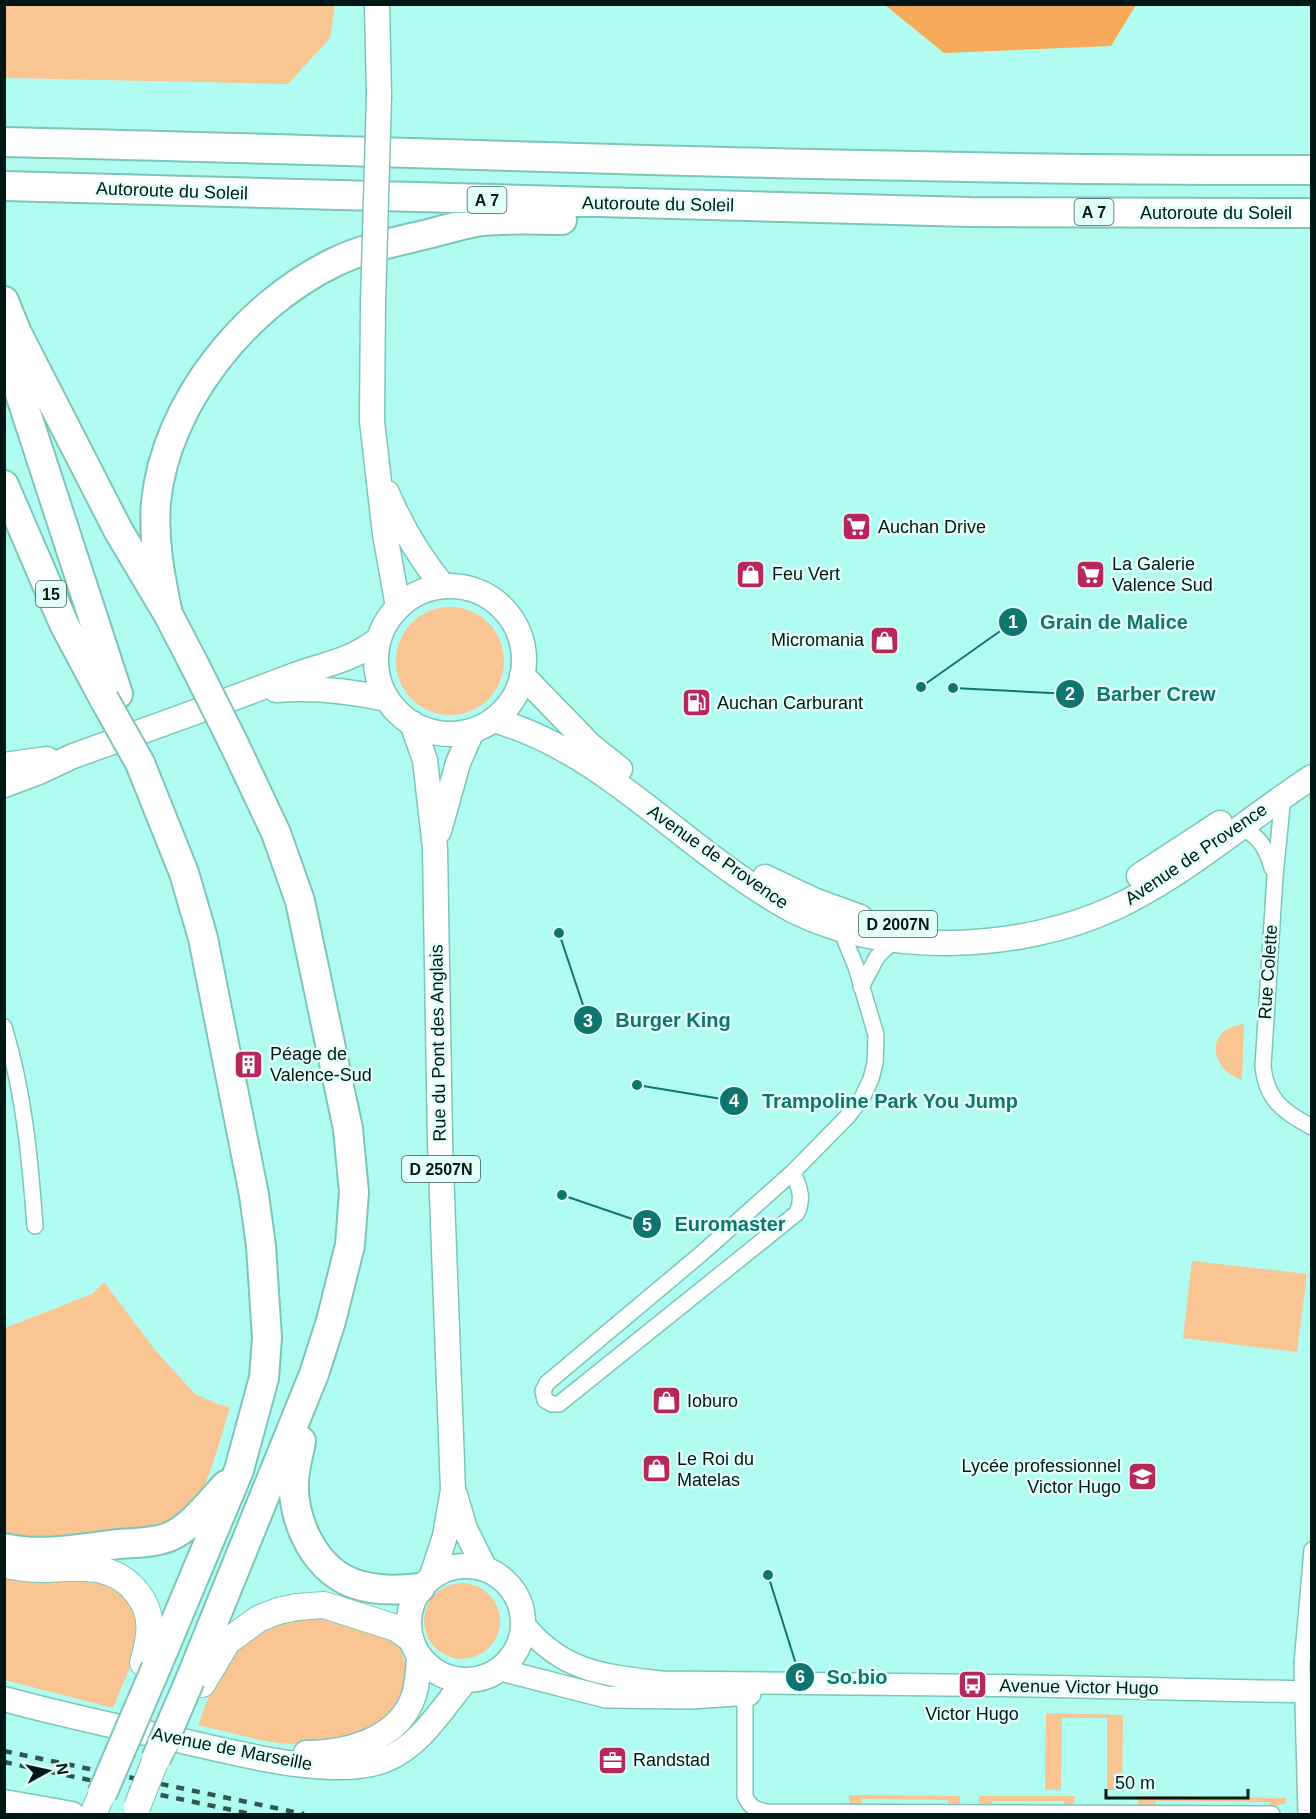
<svg xmlns="http://www.w3.org/2000/svg" width="1316" height="1819" font-family="Arial,sans-serif">
<rect width="100%" height="100%" fill="#b1fcf1"/>
<!-- green -->
<path fill="#f9c593" d="M5,4H335V5L330,38L288,84L5,78Z
M396 661a54 54 0 1 1 108 0a54 54 0 1 1-108 0Z
M1244,1024L1242,1080C1208,1068 1205,1028 1244,1024Z
M1192,1261L1307,1274L1297,1352L1183,1338Z
M104,1282L155,1350L195,1394L217,1404L230,1407C223,1430 207,1493 191,1508C154,1543 54,1537 5,1539V1328L92,1294Z
M4,1574L108,1581L133,1604L140,1625L133,1660L113,1708L5,1680Z
M424 1621a38 38 0 1 1 76 0a38 38 0 1 1-76 0Z
M311,1615C332,1618 383,1628 397,1644C400,1647 402,1653 403,1657C419,1689 392,1725 361,1735C338,1742 312,1746 288,1744C262,1742 225,1731 198,1725C206,1705 213,1682 223,1663C240,1633 279,1620 311,1615Z
M1046,1713L1123,1715L1122,1790H1107V1718H1062L1061,1790H1045Z
M849,1795L960,1796V1803L957,1805L949,1806L948,1800L862,1799L861,1805H852L849,1803Z
M979,1796H1075L1074,1805L1064,1807V1801H992V1805H982L979,1802Z
M1138,1796L1286,1798V1803L1270,1808L1269,1802L1156,1801L1155,1807L1143,1808L1138,1803Z"/>
<!-- forest -->
<path fill="#f8aa5b" d="M885,5H1136L1111,46L944,53Z"/>
<g fill="none" stroke-linecap="round" stroke-linejoin="round">
<defs>
<path id="minor" d="M1283,796L1275,876L1263,1066C1266,1099 1283,1112 1312,1127
M1238,828C1258,832 1267,849 1272,868
M861,987L877,957L895,939
M4,1027C24,1092 30,1159 35,1226
M793,1172C799,1187 804,1197 797,1213L559,1404H552L545,1400L543,1391L547,1383L701,1254L793,1172L848,1116L862,1098L871,1079L875,1063L876,1035L856,967L840,928
M745,1694V1796C750,1807 754,1809 766,1812L1272,1814
M1306,1814L1302,1664L1312,1550"/>
<path id="secondary" d="M523,1623C562,1672 603,1675 661,1682L1032,1686L1312,1692
M501,1670L606,1697L692,1698L750,1694"/>
<path id="primary" d="M377,4L379,96
M373,302L372,421L385,534L398,607
M387,493C402,528 419,557 443,586
M376 660a74 74 0 1 1 148 0a74 74 0 1 1-148 0Z
M522,675L590,745L620,769
M276,690C313,687 350,691 387,699
M493,720C585,745 655,817 731,871C751,885 772,900 794,911C887,957 1021,951 1114,908C1185,875 1246,820 1312,777
M412,723L425,760L435,848L440,1142L453,1490L445,1536L432,1576
M4,765L47,759
M4,785L39,772L73,756C146,730 219,704 292,676C326,663 348,663 379,639
M439,831L458,763L472,731
M1139,876L1220,823
M765,877L816,901L860,917
M455,1495L465,1529L485,1569
M409 1623a57 57 0 1 1 114 0a57 57 0 1 1-114 0Z
M4,1699C59,1714 114,1726 169,1738C225,1750 331,1781 385,1760C421,1745 441,1710 465,1681
M306,1753C348,1753 400,1739 414,1695C418,1683 418,1670 419,1658
M4,1802L72,1814"/>
<path id="trunk" d="M4,1565C16,1567 29,1569 41,1569C77,1568 114,1561 138,1594C155,1616 150,1638 143,1663
M202,1684L227,1642L258,1619L278,1611L297,1607L324,1605L396,1628L410,1638
M93,1814L102,1794"/>
<path id="motorway" d="M4,142C440,152 876,171 1312,170
M4,186L970,212L1312,213
M4,301L17,333L118,530L168,614L195,666
M4,345L118,694
M4,485L64,624L104,699
M168,614C160,577 153,540 156,502C166,403 245,306 333,263C363,248 395,242 428,234C444,230 460,225 476,222C503,218 535,220 562,220
M140,763L184,873L203,938L254,1195L261,1246L267,1338L264,1378L239,1470L156,1668
M301,1441C299,1454 294,1468 294,1482C293,1500 298,1519 305,1535C329,1586 368,1594 420,1588
M4,1548C41,1557 82,1548 119,1544C135,1543 153,1543 169,1537C192,1527 209,1503 226,1485
M190,1680L314,1374L331,1321L350,1245L354,1192L348,1129L300,901L276,833L234,744"/>
</defs>
<!-- minor casing -->
<use href="#minor" stroke="#7cc5bb" stroke-width="18"/>
<!-- secondary casing -->
<use href="#secondary" stroke="#7cc5bb" stroke-width="24"/>
<!-- primary casing -->
<use href="#primary" stroke="#7cc5bb" stroke-width="27"/>
<!-- trunk casing -->
<use href="#trunk" stroke="#7cc5bb" stroke-width="28"/>
<!-- motorway casing -->
<use href="#motorway" stroke="#7cc5bb" stroke-width="32"/>
<!-- minor -->
<use href="#minor" stroke="#fff" stroke-width="15"/>
<!-- secondary -->
<use href="#secondary" stroke="#fff" stroke-width="21"/>
<!-- primary -->
<use href="#primary" stroke="#fff" stroke-width="24"/>
<!-- trunk -->
<use href="#trunk" stroke="#fff" stroke-width="26"/>
<!-- motorway -->
<use href="#motorway" stroke="#fff" stroke-width="28"/>
<!-- rail -->
<path stroke="#315752" stroke-width="4.5" stroke-dasharray="8 8" stroke-linecap="butt" d="M4,1751L304,1814
M4,1762L251,1814"/>
<defs>
<path id="primary-bridge" d="M373,302L379,96"/>
<path id="trunk-bridge" d="M137,1807L156,1759L166,1742"/>
<path id="motorway-bridge" d="M195,666L234,744
M104,699L140,763
M156,1759L190,1680
M102,1794L156,1668"/>
</defs>
<!-- primary-bridge casing -->
<use href="#primary-bridge" stroke="#7cc5bb" stroke-width="27" stroke-linecap="butt"/>
<!-- trunk-bridge casing -->
<use href="#trunk-bridge" stroke="#7cc5bb" stroke-width="28" stroke-linecap="butt"/>
<!-- motorway-bridge casing -->
<use href="#motorway-bridge" stroke="#7cc5bb" stroke-width="32" stroke-linecap="butt"/>
<!-- primary-bridge -->
<use href="#primary-bridge" stroke="#fff" stroke-width="24"/>
<!-- trunk-bridge -->
<use href="#trunk-bridge" stroke="#fff" stroke-width="26"/>
<!-- motorway-bridge -->
<use href="#motorway-bridge" stroke="#fff" stroke-width="28"/>
</g>
<!-- icons -->
<defs>
<symbol id="supermarket-square" viewBox="-11 -11 22 22"><rect x="-9" y="-9" width="18" height="18" rx="4" fill="#b6285c" stroke="#e3fffa"/><path d="M-6-5.5h2.5l.6 2H6L4.5 2H-2.5L-4.4-4H-6ZM-1.5 3.2a1.3 1.3 0 1 0 .1 0ZM3 3.2a1.3 1.3 0 1 0 .1 0Z" fill="#fff"/></symbol>
<symbol id="shop-square" viewBox="-11 -11 22 22"><rect x="-9" y="-9" width="18" height="18" rx="4" fill="#b6285c" stroke="#e3fffa"/><path d="M-5-2.5h2.3a2.7 3.5 0 0 1 5.4 0H5L5.5 6h-11ZM-1.5-2.5h3a1.5 2.3 0 0 0-3 0Z" fill="#fff"/></symbol>
<symbol id="fuel-square" viewBox="-11 -11 22 22"><rect x="-9" y="-9" width="18" height="18" rx="4" fill="#b6285c" stroke="#e3fffa"/><path d="M-5.5-6h7V0h2V4h1.3V-2.5L3-4.5l.8-.8L6-3V5H2.5V1h-1V6h-7ZM-4.2-4.7v3.2H.2V-4.7Z" fill="#fff"/></symbol>
<symbol id="building-square" viewBox="-11 -11 22 22"><rect x="-9" y="-9" width="18" height="18" rx="4" fill="#b6285c" stroke="#e3fffa"/><path d="M-4-6H4V6H1V3H-1V6H-4ZM-2.5-4.3h1.7v1.8h-1.7ZM.8-4.3h1.7v1.8H.8ZM-2.5-1h1.7V.8h-1.7ZM.8-1h1.7V.8H.8Z" fill="#fff"/></symbol>
<symbol id="school-square" viewBox="-11 -11 22 22"><rect x="-9" y="-9" width="18" height="18" rx="4" fill="#b6285c" stroke="#e3fffa"/><path d="M0-5L7-2L0 1L-7-2ZM-4 1L0 2.5L4 1V4Q0 6-4 4Z" fill="#fff"/></symbol>
<symbol id="bus-square" viewBox="-11 -11 22 22"><rect x="-9" y="-9" width="18" height="18" rx="4" fill="#b6285c" stroke="#e3fffa"/><path d="M-5-6H5V4H4V6H2V4H-2V6H-4V4H-5ZM-3.5-4V0h7V-4ZM-3.5 1.2v1.5H-2V1.2ZM2 1.2v1.5H3.5V1.2Z" fill="#fff"/></symbol>
<symbol id="office-square" viewBox="-11 -11 22 22"><rect x="-9" y="-9" width="18" height="18" rx="4" fill="#b6285c" stroke="#e3fffa"/><path d="M-6-3h4V-5.5h4V-3h4V5H-6ZM-1-4.5V-3h2v-1.5ZM-6 0V1H6V0Z" fill="#fff"/></symbol>
</defs>
<g fill-rule="evenodd">
<use href="#supermarket-square" x="840" y="510" width="33" height="33"/>
<use href="#shop-square" x="734" y="558" width="33" height="33"/>
<use href="#supermarket-square" x="1074" y="558" width="33" height="33"/>
<use href="#shop-square" x="868" y="624" width="33" height="33"/>
<use href="#fuel-square" x="680" y="686" width="33" height="33"/>
<use href="#building-square" x="232" y="1048" width="33" height="33"/>
<use href="#shop-square" x="650" y="1384" width="33" height="33"/>
<use href="#shop-square" x="640" y="1452" width="33" height="33"/>
<use href="#school-square" x="1126" y="1460" width="33" height="33"/>
<use href="#bus-square" x="956" y="1668" width="33" height="33"/>
<use href="#office-square" x="596" y="1744" width="33" height="33"/>
</g>
<g text-anchor="middle" dominant-baseline="central" stroke-width="5" stroke-linejoin="round" paint-order="stroke">
<!-- shield labels -->
<g fill="#e3fffa" stroke="#445d5a" stroke-width="1.5">
<rect x="467.5" y="187" width="39" height="26" rx="4.5"/>
<rect x="1074.5" y="199" width="39" height="26" rx="4.5"/>
<rect x="36" y="581" width="30" height="26" rx="4.5"/>
<rect x="859" y="911" width="78" height="26" rx="4.5"/>
<rect x="402" y="1156" width="78" height="26" rx="4.5"/>
</g>
<g font-size="16" font-weight="bold" fill="#001815">
<text x="487" y="200">A 7</text>
<text x="1094" y="212">A 7</text>
<text x="51" y="594">15</text>
<text x="898" y="924">D 2007N</text>
<text x="441" y="1169">D 2507N</text>
</g>
<!-- street labels -->
<g font-size="18" fill="#001815" stroke="#e3fffa">
<text transform="translate(172 191) rotate(2)">Autoroute du Soleil</text>
<text transform="translate(658 204) rotate(1)">Autoroute du Soleil</text>
<text x="1216" y="213">Autoroute du Soleil</text>
<text transform="translate(1196 854) rotate(-34)">Avenue de Provence</text>
<text transform="translate(718 857) rotate(35)">Avenue de Provence</text>
<text transform="translate(1268 972) rotate(-86)">Rue Colette</text>
<text transform="translate(438 1043) rotate(-91)">Rue du Pont des Anglais</text>
<text transform="translate(1079 1687) rotate(1)">Avenue Victor Hugo</text>
<text transform="translate(232 1749) rotate(11)">Avenue de Marseille</text>
</g>
<!-- poi labels -->
<g font-size="18" fill="#001815" stroke="#e3fffa" text-anchor="start">
<text x="878" y="527">Auchan Drive</text>
<text x="1112" y="564">La Galerie<tspan x="1112" dy="21">Valence Sud</tspan></text>
<text x="772" y="574">Feu Vert</text>
<text x="864" y="640" text-anchor="end">Micromania</text>
<text x="717" y="703">Auchan Carburant</text>
<text x="270" y="1054">Péage de<tspan x="270" dy="21">Valence-Sud</tspan></text>
<text x="687" y="1401">Ioburo</text>
<text x="677" y="1459">Le Roi du<tspan x="677" dy="21">Matelas</tspan></text>
<text x="1121" y="1466" text-anchor="end">Lycée professionnel<tspan x="1121" dy="21">Victor Hugo</tspan></text>
<text x="972" y="1714" text-anchor="middle">Victor Hugo</text>
<text x="633" y="1760">Randstad</text>
</g>
</g>
<!-- callouts -->
<path fill="none" stroke="#0f766e" stroke-width="2" d="M921 687L1013 622M953 688L1070 694M559 933L588 1020M637 1085L734 1101M562 1195L647 1224M768 1575L800 1677"/>
<g fill="#0f766e" stroke="#e3fffa" stroke-width="2">
<circle cx="921" cy="687" r="6"/>
<circle cx="953" cy="688" r="6"/>
<circle cx="559" cy="933" r="6"/>
<circle cx="637" cy="1085" r="6"/>
<circle cx="562" cy="1195" r="6"/>
<circle cx="768" cy="1575" r="6"/>
<circle cx="1013" cy="622" r="15"/>
<circle cx="1070" cy="694" r="15"/>
<circle cx="588" cy="1020" r="15"/>
<circle cx="734" cy="1101" r="15"/>
<circle cx="647" cy="1224" r="15"/>
<circle cx="800" cy="1677" r="15"/>
</g>
<g font-size="18" text-anchor="middle" font-weight="bold" fill="#fff">
<text x="1013" y="628">1</text>
<text x="1070" y="700">2</text>
<text x="588" y="1027">3</text>
<text x="734" y="1107">4</text>
<text x="647" y="1231">5</text>
<text x="800" y="1683">6</text>
</g>
<g font-size="20" text-anchor="middle" font-weight="bold" fill="#0f766e" stroke="#e3fffa" stroke-width="5" stroke-linejoin="round" paint-order="stroke">
<text x="1114" y="629">Grain de Malice</text>
<text x="1156" y="701">Barber Crew</text>
<text x="673" y="1027">Burger King</text>
<text x="890" y="1108">Trampoline Park You Jump</text>
<text x="730" y="1231">Euromaster</text>
<text x="857" y="1684">So.bio</text>
</g>
<!-- border -->
<rect width="1316" height="1819" fill="none" stroke="#001815" stroke-width="12"/>
<!-- north arrow -->
<g transform="translate(48 1771) rotate(82)" stroke="#e3fffa" stroke-width="4.5" paint-order="stroke">
<path d="M0-4.5L10 22L0 15L-10 22Z" fill="#001815"/>
<text y="-9" font-size="16" font-weight="bold" text-anchor="middle" fill="#001815">N</text>
</g>
<!-- scale -->
<path d="M1106 1789v9h142v-9" fill="none" stroke="#001815" stroke-width="3"/>
<text x="1115" y="1789" font-size="18" fill="#001815" stroke="#e3fffa" stroke-width="4.5" paint-order="stroke">50 m</text>
</svg>
